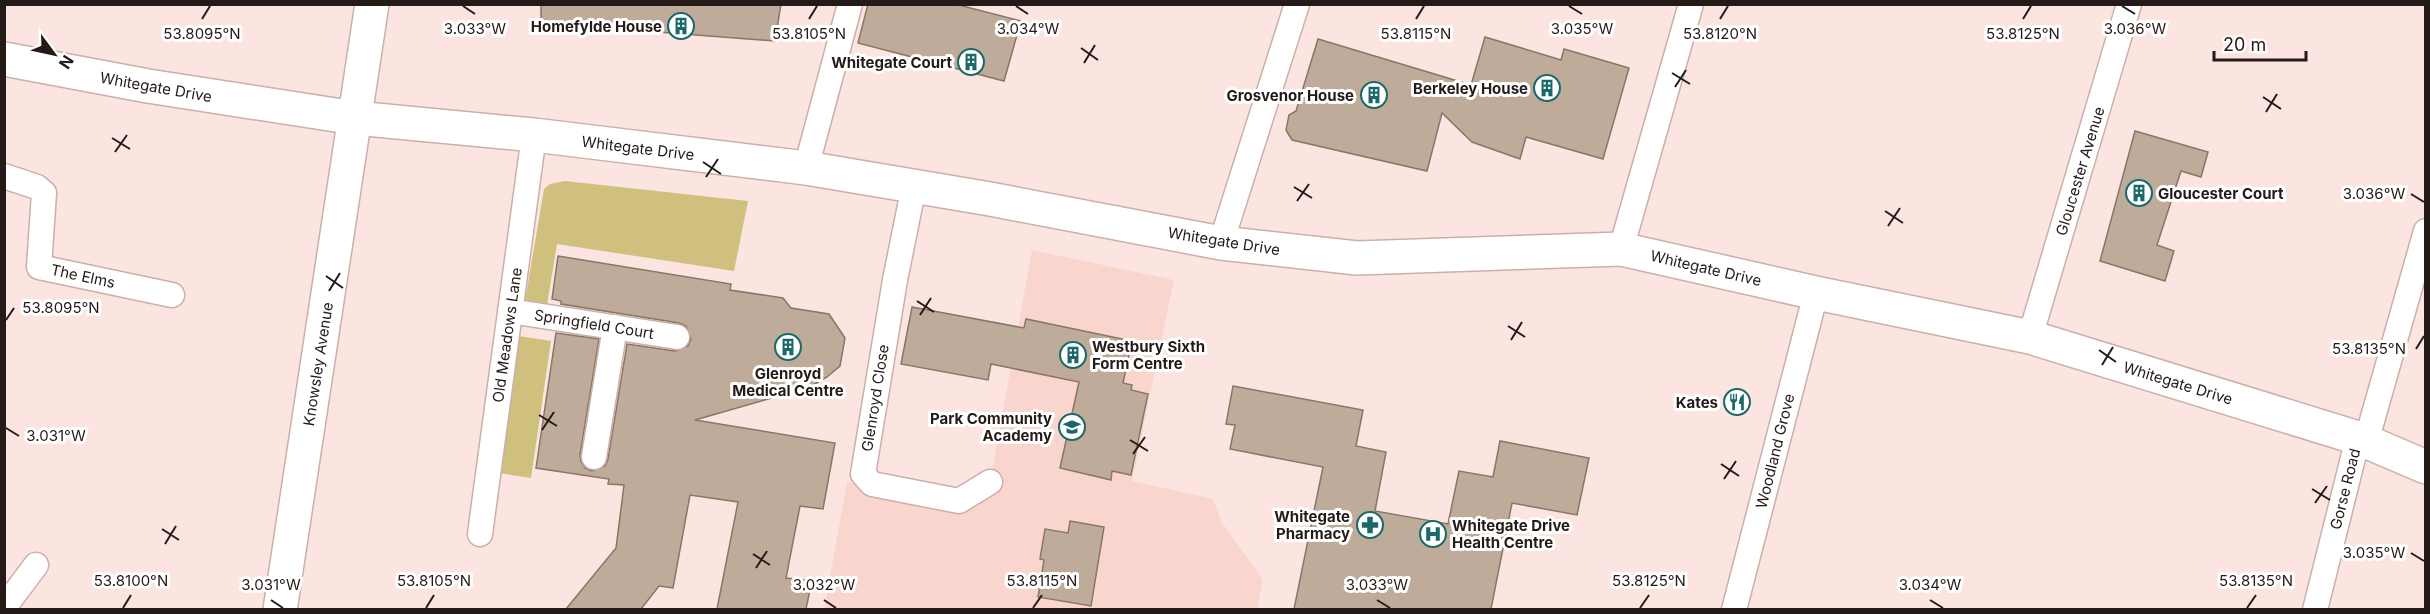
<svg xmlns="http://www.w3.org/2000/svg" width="2430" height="614" font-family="Inter,sans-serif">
<rect width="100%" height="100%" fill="#fce5e0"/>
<!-- built -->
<path fill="#fad5cd" d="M1032,250L1174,280L1132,481L1213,499L1221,521L1263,580L1257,609L824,610L847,482L959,501L990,482Z"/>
<!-- green -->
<path fill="#cfc07e" d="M565,181L748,201L734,271L557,244L547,305L525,301L544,189L550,184Z
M519,336L551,341L531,478L499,473Z"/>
<!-- building -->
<path fill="#bfab9a" stroke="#887666" stroke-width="1.5" d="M541,4H781L775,41L541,23Z
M868,4H955L1021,21L1004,81L858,43Z
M1485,37L1561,60L1564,49L1629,68L1603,159L1526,137L1520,159L1472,142L1442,113L1427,171L1292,140L1286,130L1289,115L1296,111L1318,39L1471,85Z
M2135,131L2208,152L2201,177L2181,171L2157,245L2174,251L2165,281L2100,261Z
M558,256L731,284L730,290L783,298L791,308L829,314L845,338L840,366L827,377L810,387L695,420L835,443L823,509L800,506L786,578L812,581L806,609H717L738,502L690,495L673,588L659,586L641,609H566L616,548L624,485L608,484L609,479L536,468L556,333L599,339L580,455L581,461L585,468L592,471L605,466L608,459L627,344L675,351L688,346L691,339L686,326L679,323L561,304V301L552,299Z
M912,307L1024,328L1026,319L1132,341L1123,383L1132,385L1131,390L1148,394L1131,475L1112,471L1111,480L1060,468L1079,382L991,364L988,380L901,364Z
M1233,386L1363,410L1356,446L1386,452L1375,511L1448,524L1459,471L1493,477L1500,441L1589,458L1577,515L1512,503L1491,609H1294L1323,467L1230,449L1235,425L1226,424Z
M1070,521L1104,527L1091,606L1038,597L1044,560L1040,559L1045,529L1068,533Z"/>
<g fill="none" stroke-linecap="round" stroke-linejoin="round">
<defs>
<path id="street" d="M806,168L850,4
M4,176L37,187L44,193L39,267L172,295
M914,186L895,280L863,474L872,484L959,501L990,482
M1221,243L1297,4
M1621,249L1691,4
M510,311L677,337
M2030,337L2129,4
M2366,442L2426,231
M594,457L615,327
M480,534L534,135
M6,605L36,565
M1734,610L1816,293
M2315,610L2358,438"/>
<path id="secondary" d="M280,610L372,4"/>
<path id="primary" d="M4,59L148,86L355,118L534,135L806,168L990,199L1221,243L1357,258L1621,249L1816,293L2030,337L2358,438L2426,467"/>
</defs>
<!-- street casing -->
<use href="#street" stroke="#cbafa9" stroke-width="27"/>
<!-- secondary casing -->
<use href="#secondary" stroke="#cbafa9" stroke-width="36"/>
<!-- primary casing -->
<use href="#primary" stroke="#cbafa9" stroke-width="36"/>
<!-- street -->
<use href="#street" stroke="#fff" stroke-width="24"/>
<!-- secondary -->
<use href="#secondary" stroke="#fff" stroke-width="33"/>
<!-- primary -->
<use href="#primary" stroke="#fff" stroke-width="33"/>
</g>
<!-- ticks -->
<path fill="none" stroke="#241a18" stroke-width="2" d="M463,6L475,14M1016,6L1028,14M1569,6L1582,14M2122,6L2135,14M202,19L210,6M809,19L817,6M1416,19L1424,6M1720,19L1728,6M2023,19L2031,6M1081,48L1098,60M1084,63L1095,45M1672,73L1690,84M1675,87L1686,70M2263,97L2281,109M2266,112L2277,94M112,138L130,149M115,152L127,135M703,162L721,174M706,177L718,159M1294,187L1312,198M2411,194L2424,202M1297,201L1309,184M1885,211L1903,223M1888,226L1900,208M326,276L343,288M329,291L340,273M917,301L934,312M920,315L931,298M6,320L14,308M1508,326L1525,337M1511,340L1522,322M2416,349L2424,336M2099,350L2116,362M2102,365L2113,347M539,415L557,426M6,428L19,436M542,430L554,412M1130,440L1148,451M1133,454L1145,437M1721,464L1739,476M1724,479L1736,461M2312,489L2330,500M2315,503L2327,486M162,529L179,540M165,544L176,526M2411,553L2424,561M753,554L770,565M756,568L767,551M271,600L283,608M824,600L836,608M1377,600L1390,608M1930,600L1943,608M123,608L131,595M426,608L434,595M1033,608L1042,595M1640,608L1649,595M2247,608L2256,595"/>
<!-- icons -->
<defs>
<symbol id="building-ring" viewBox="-11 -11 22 22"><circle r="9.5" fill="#fff" stroke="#1b6869" stroke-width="1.5"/><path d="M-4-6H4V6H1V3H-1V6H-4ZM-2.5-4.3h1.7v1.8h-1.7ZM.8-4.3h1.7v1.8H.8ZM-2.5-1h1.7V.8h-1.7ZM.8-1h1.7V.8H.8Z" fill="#1b6869"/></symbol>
<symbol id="restaurant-ring" viewBox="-11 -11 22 22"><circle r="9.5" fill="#fff" stroke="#1b6869" stroke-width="1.5"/><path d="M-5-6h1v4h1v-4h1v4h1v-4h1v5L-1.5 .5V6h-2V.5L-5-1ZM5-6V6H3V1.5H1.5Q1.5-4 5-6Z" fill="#1b6869"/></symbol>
<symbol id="school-ring" viewBox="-11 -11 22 22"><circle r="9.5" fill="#fff" stroke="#1b6869" stroke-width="1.5"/><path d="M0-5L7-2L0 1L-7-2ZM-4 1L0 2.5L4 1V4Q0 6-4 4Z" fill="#1b6869"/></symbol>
<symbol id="pharmacy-ring" viewBox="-11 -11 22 22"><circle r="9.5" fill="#fff" stroke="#1b6869" stroke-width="1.5"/><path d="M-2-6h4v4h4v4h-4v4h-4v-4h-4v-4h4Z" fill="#1b6869"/></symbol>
<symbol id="hospital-ring" viewBox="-11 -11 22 22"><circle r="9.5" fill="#fff" stroke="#1b6869" stroke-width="1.5"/><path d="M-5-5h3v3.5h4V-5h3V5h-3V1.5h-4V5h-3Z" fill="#1b6869"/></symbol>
</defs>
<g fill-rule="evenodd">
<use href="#building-ring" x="666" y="11" width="30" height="30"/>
<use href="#building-ring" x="956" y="47" width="30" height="30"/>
<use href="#building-ring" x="1532" y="73" width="30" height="30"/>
<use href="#building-ring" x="1359" y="80" width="30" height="30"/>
<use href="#building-ring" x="2124" y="178" width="30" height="30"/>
<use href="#building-ring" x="773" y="332" width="30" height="30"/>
<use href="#building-ring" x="1058" y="340" width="30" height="30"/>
<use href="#restaurant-ring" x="1722" y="387" width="30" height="30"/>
<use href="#school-ring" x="1057" y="412" width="30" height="30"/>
<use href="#pharmacy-ring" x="1355" y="510" width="30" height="30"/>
<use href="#hospital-ring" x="1418" y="519" width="30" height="30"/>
</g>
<g text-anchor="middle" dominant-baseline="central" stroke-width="6" stroke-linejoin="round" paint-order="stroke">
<!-- poi labels -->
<g font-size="15" font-weight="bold" fill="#241a18" stroke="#fff" text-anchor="end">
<text x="662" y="26">Homefylde House</text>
<text x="952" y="62">Whitegate Court</text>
<text x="1528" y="88">Berkeley House</text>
<text x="1354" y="95">Grosvenor House</text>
<text x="2158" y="193" text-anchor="start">Gloucester Court</text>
<text x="1092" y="346" text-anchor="start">Westbury Sixth<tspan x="1092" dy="17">Form Centre</tspan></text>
<text x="788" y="373" text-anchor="middle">Glenroyd<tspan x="788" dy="17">Medical Centre</tspan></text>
<text x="1718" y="402">Kates</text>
<text x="1052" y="418">Park Community<tspan x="1052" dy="17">Academy</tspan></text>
<text x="1350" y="516">Whitegate<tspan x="1350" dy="17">Pharmacy</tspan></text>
<text x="1452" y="525" text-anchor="start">Whitegate Drive<tspan x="1452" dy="17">Health Centre</tspan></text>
</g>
<!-- street labels -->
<g font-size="15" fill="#241a18" stroke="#fff">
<text transform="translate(156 87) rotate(10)">Whitegate Drive</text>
<text transform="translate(638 148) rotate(7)">Whitegate Drive</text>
<text transform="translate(2080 171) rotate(-73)">Gloucester Avenue</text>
<text transform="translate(1224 241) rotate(9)">Whitegate Drive</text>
<text transform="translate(1706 268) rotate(13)">Whitegate Drive</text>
<text transform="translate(83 276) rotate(12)">The Elms</text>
<text transform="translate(594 324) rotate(9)">Springfield Court</text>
<text transform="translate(507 335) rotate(-82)">Old Meadows Lane</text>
<text transform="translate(318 364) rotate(-81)">Knowsley Avenue</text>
<text transform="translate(2178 383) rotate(17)">Whitegate Drive</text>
<text transform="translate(875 398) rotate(-81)">Glenroyd Close</text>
<text transform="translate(1775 451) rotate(-76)">Woodland Grove</text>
<text transform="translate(2345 489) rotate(-76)">Gorse Road</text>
</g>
</g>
<g font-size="15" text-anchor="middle" fill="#241a18" stroke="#fff" stroke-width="6" stroke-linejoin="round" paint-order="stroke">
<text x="475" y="34">3.033°W</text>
<text x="2135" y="34">3.036°W</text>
<text x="1028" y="34">3.034°W</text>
<text x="1582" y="34">3.035°W</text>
<text x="809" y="39">53.8105°N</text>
<text x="2023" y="39">53.8125°N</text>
<text x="202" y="39">53.8095°N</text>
<text x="1416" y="39">53.8115°N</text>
<text x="1720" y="39">53.8120°N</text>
<text x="2374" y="199">3.036°W</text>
<text x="61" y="313">53.8095°N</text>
<text x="2369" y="354">53.8135°N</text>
<text x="56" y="441">3.031°W</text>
<text x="2374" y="558">3.035°W</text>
<text x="131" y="586">53.8100°N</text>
<text x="434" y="586">53.8105°N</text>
<text x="1042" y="586">53.8115°N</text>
<text x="1649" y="586">53.8125°N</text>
<text x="2256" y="586">53.8135°N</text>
<text x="271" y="590">3.031°W</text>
<text x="824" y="590">3.032°W</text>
<text x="1377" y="590">3.033°W</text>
<text x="1930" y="590">3.034°W</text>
</g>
<!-- border -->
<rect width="2430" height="614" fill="none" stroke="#241a18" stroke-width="12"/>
<!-- north arrow -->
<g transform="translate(54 54) rotate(123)" stroke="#ffffff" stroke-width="4.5" paint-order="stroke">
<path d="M0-4.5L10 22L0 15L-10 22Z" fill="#241a18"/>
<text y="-9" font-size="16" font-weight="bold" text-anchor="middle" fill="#241a18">N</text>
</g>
<!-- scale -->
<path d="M2214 51v9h92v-9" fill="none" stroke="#241a18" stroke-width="3"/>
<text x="2223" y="51" font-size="18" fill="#241a18" stroke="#ffffff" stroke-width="4.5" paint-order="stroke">20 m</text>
</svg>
